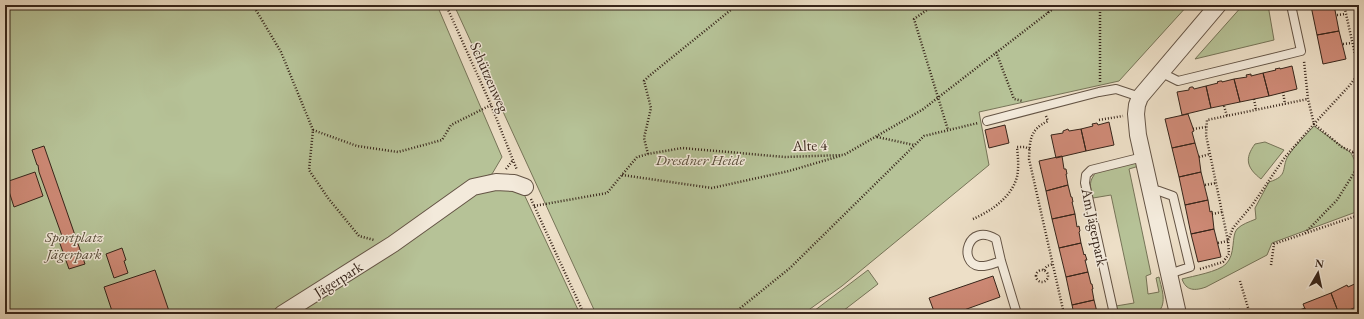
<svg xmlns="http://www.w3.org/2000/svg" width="1364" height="319" font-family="'EB Garamond',serif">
<rect width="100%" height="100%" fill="#eddfc7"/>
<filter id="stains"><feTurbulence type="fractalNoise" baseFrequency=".005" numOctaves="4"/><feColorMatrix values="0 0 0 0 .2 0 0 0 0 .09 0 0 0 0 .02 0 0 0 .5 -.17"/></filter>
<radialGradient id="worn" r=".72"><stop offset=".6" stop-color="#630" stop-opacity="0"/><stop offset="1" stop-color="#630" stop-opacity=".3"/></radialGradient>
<!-- green -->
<path fill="#b6c297" stroke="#767458" d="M5,5H437L502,157L492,174L470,182L395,236L271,314H5Z
M454,5H1188L1119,81L979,112L989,165L842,286L803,314H596Z
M1243,5H1268L1274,40L1195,59Z
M1314,126L1351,153L1358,167L1356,212L1272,243L1267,255L1206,287C1195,291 1186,291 1182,279C1193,276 1218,272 1226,264C1236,254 1231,236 1237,229C1242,224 1249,222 1256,219L1255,208L1269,182C1289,176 1281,168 1288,156C1295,145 1306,135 1314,126Z
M1265,142L1284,150L1261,179C1247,168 1244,159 1255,144Z
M1135,163L1139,166L1129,169L1151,274L1146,276L1148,294L1159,292L1156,278L1159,277C1162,290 1168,305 1156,314H1118L1116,306L1134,303L1111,195L1093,198C1090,185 1088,182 1097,171Z
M500,187L523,192L580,314H287L477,192Z
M868,270L878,284L839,314H810Z"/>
<!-- building -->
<path fill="#cd8975" stroke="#37251a" d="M1316,5H1334L1339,31L1317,35L1311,6Z
M1339,31L1346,59L1323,64L1317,35Z
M1292,66L1297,89L1269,96L1263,73L1276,70L1275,69L1280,68V69Z
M1263,73L1269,96L1240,102L1234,79L1247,77L1246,75L1251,74V76Z
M1234,79L1240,102L1211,108L1206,86L1218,83L1217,82L1220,81H1222V82Z
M1206,86L1211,108L1182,115L1177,92L1189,90V88L1191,87H1193L1194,89Z
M1188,114L1194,131L1192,132L1195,143L1172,148L1165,119Z
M1109,122L1114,145L1086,151L1081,129L1093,126L1092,124L1097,123L1098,125Z
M1005,125L1009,143L989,148L985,130Z
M1068,129L1069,131L1081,129L1086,151L1056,158L1051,135L1063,133V131Z
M1195,143L1199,157L1201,172L1179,177L1172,148Z
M44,146L85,264L69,269L58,238L62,236L39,172L38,165H37L32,150Z
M1062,156L1064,169H1066L1067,174H1066L1068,185L1046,191L1039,161Z
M35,172L43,196L14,207L6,182Z
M1201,172L1208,200L1185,205L1179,177Z
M1068,185L1071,197H1072L1073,202H1072L1075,214L1052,219L1046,191Z
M1208,200L1210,212L1212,211L1214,229L1191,234L1185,205Z
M1075,214L1077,227L1079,226L1080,231L1079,232L1081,243L1059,248L1052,219Z
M1214,229L1221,257L1198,262L1191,234Z
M1081,243L1084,255L1085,254L1087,260H1085L1088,272L1066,277L1059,248Z
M122,248L126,260L124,261L128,273L114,278L106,254Z
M155,270L170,314H113L104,287Z
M1088,272L1091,284H1092L1093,289H1092L1094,300L1072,305L1066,277Z
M993,276L1000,297L953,314H935L929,298Z
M1359,282V306L1339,314L1331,293L1347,285L1348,287Z
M1331,293L1339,314H1307L1303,304Z
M1094,300L1097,312H1099V314H1074L1072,305Z
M1305,308L1307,314H1289L1288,312L1293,310L1294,312Z
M1230,309L1232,314H1225L1224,312Z"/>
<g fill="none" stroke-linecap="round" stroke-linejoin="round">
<defs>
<path id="lane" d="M1160,72L1178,81L1301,51L1291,5
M987,121L1099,92L1116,89L1140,97
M1149,189L1159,191L1173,196L1190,267L1169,274
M1001,261C994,263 987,267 979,266C958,263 967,222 996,239L1001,261L1017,314
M1114,314L1085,183L1086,175L1091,170L1143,157"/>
<path id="street" d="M282,314L393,244L473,187L496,182L514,183L525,187
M1178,314L1138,135L1136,114L1137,105L1140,97L1218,5"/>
</defs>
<!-- lane casing -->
<use href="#lane" stroke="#645445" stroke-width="10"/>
<!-- street casing -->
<use href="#street" stroke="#645445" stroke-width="18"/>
<!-- path -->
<path stroke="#37251a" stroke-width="2.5" stroke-dasharray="1 2" stroke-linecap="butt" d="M253,5L281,52L313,130L309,170L328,198L359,236L374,240
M446,5L491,105L517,170
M934,5L914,19L948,130
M1344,5L1359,72
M1048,13L1049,5
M1337,15L1346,14
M1343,44L1352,43
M996,52L1014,99L1023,101
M1100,82V5
M1283,92L1285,104
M1254,99L1256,110
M1224,106L1227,116
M1046,116L1048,121C1029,130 1030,141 1029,159L1064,314
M1099,120L1123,116
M1193,129L1206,127
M313,130L357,146L398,152L442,140L451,125L491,105
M877,137L914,145
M1353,152L1342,147L1314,124L1350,85L1359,73
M648,154L644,138L651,108L644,81L649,76L732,9L735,5
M1199,157L1210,154
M506,169L513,160
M622,175L712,188L789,171L840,156
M1205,185L1216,183
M531,199L584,314
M534,206L607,193L637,157L648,154L682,148L785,157L844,155L922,110L1058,5
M1212,214L1222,212
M1358,215L1359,165L1353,152H1359
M973,219C991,211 1011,198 1017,177C1019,167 1018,157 1017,147H1025L1030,149
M1305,233L1337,200L1359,165
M1218,243L1228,241L1206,135L1207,120L1308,99
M1271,265L1274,244L1359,215
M1200,269L1223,262L1229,254L1228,241L1233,228L1253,204L1285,157L1314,124L1308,99L1304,61
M1036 276a6 6 0 1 1 12 0a6 6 0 1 1-12 0Z
M1044,270L1047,266L1053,264
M1240,281L1249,311L1248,314
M733,314L790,268L924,136L978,123"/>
<!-- lane -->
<use href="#lane" stroke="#f3eadb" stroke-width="8"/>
<!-- street -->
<use href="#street" stroke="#f3eadb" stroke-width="16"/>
</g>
<g text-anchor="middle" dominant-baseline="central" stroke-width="3" stroke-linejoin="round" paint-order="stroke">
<!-- street labels -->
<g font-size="15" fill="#37251a" stroke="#f3eadb">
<text transform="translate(490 77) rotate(66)">Schützenweg</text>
<text transform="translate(810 145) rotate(-2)">Alte 4</text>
<text transform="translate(1095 227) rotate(78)">Am Jägerpark</text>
<text transform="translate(338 279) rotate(-32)">Jägerpark</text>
</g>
<!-- park labels -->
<g font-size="15" font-style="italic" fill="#574c39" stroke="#f3eadb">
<text x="700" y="159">Dresdner Heide</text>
<text x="74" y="236">Sportplatz<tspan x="74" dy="17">Jägerpark</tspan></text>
</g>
</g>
<!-- margin -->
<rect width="1364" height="319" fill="none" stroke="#eddfc7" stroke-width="20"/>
<rect x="6" y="6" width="1352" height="307" fill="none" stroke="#37251a" stroke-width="2"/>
<rect x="10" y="10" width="1344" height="299" fill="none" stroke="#37251a"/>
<!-- north arrow -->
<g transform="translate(1318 273) rotate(9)" stroke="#f3eadb" stroke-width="3" paint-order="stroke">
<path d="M0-3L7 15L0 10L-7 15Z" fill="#37251a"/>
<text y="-6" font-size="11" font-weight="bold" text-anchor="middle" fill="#37251a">N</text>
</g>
<rect width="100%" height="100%" filter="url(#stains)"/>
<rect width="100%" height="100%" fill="url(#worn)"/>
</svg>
